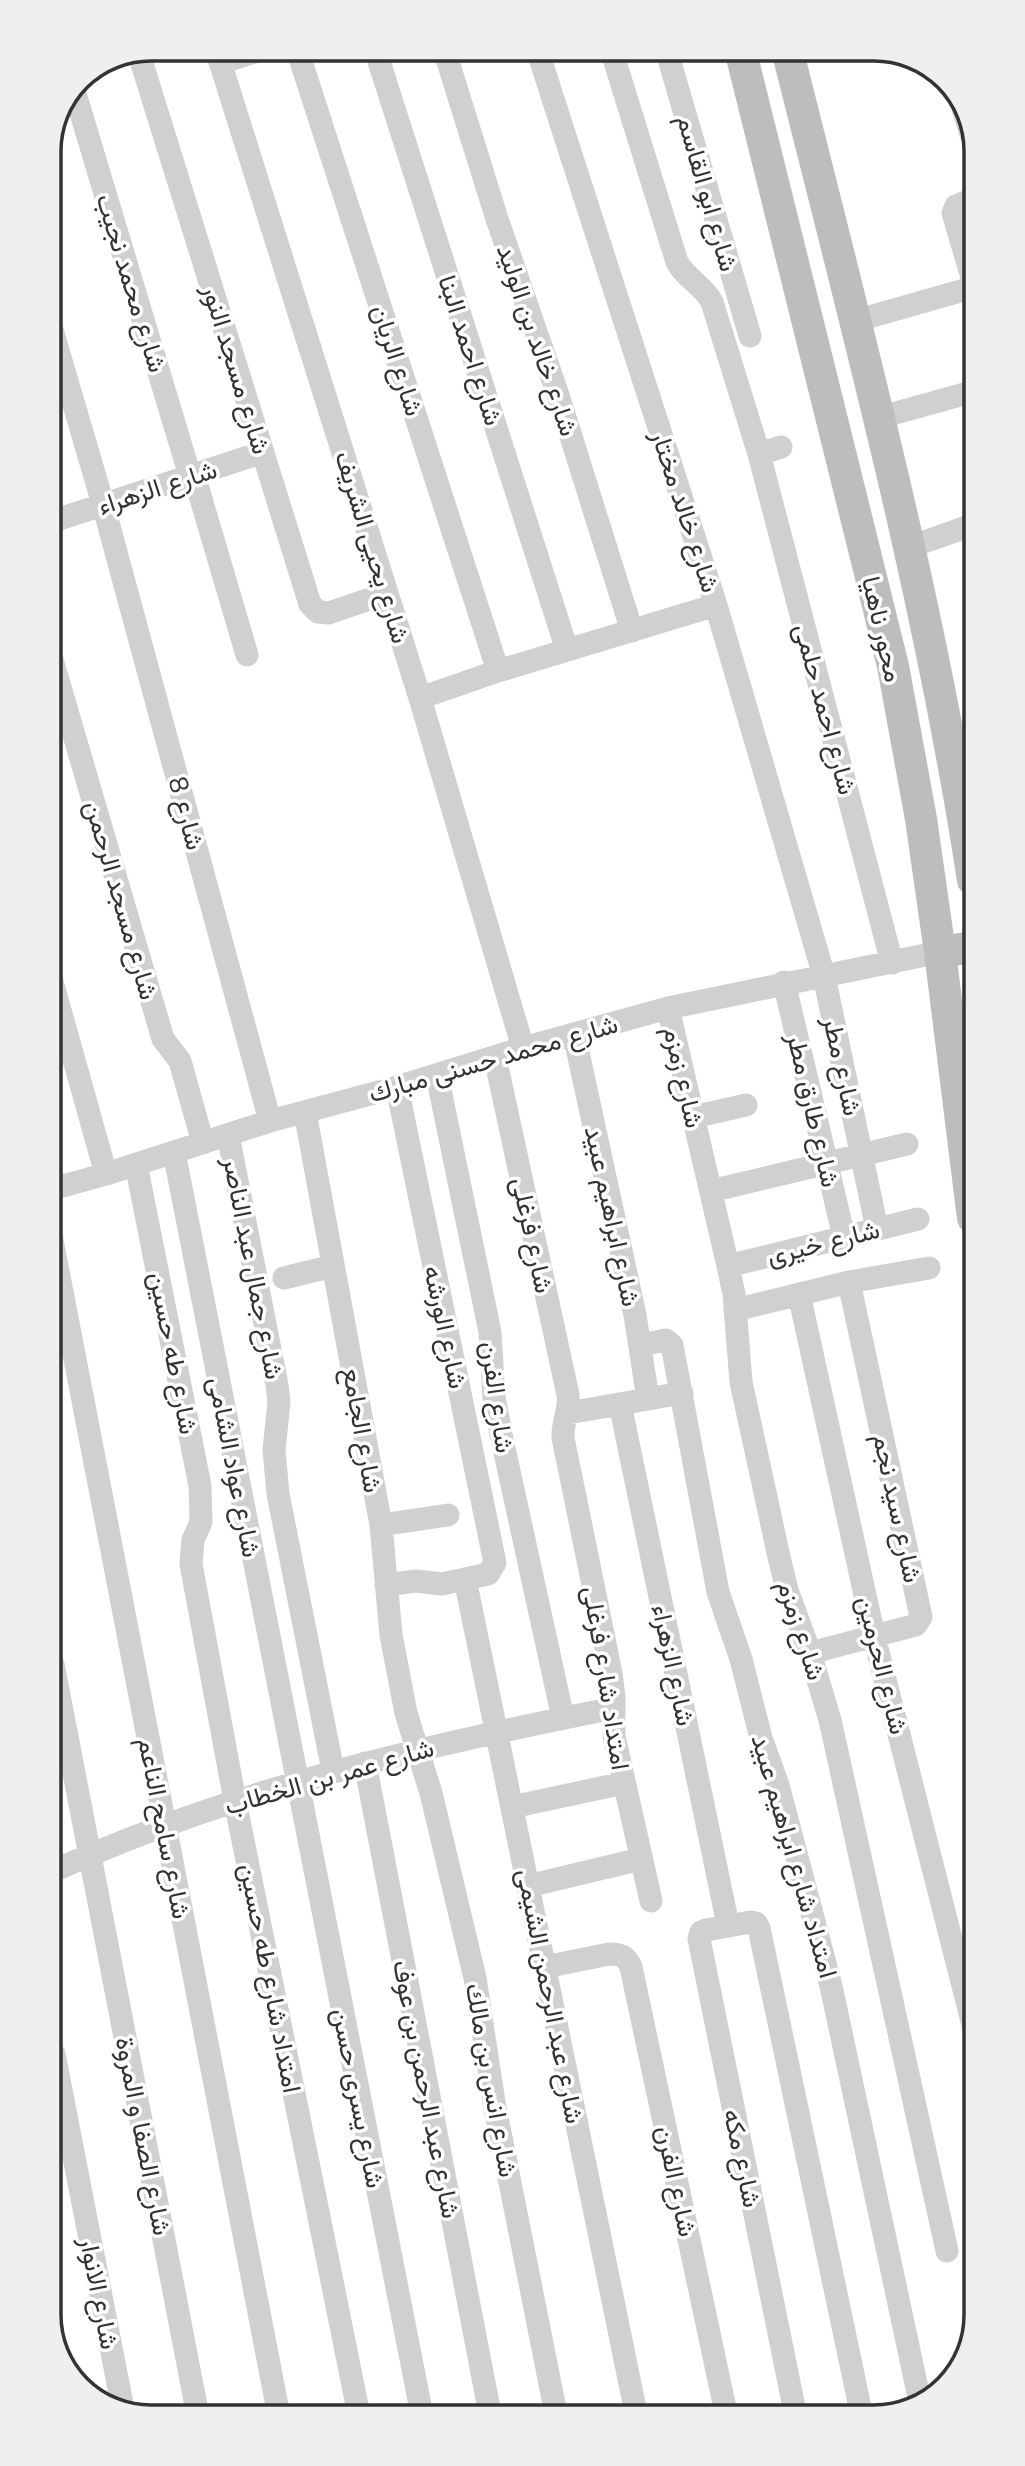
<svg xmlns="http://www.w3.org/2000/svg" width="1025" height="2466" font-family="Mulish,Vazirmatn,sans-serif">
<rect width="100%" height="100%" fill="#fff"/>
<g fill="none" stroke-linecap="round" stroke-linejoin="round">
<!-- street -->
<path stroke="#d0d0d0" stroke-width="23" d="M216,49L420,698L523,1048
M297,49L498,671
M375,49L567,650
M444,49L497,219L558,395L632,631
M537,49L716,605L824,976L877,1229
M611,49L677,262C686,279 703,285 712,302L759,454L892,963
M666,49L750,336
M139,54L310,604L318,612L329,613L387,593
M220,63L264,49
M74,90L190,476
M963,108L971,134
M971,200L956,206L953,213L971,274
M855,321L971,288
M50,323L103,504L270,1121
M878,418L971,392
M759,454L781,447
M194,475L247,655
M50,522L263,452
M910,547L972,525
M50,653L163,1039L180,1061L203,1143
M420,698L498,671L716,605
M51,978L106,1174
M784,982L844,1237
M668,1008L728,1266L734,1294L741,1382L779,1557L787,1590L810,1653L830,1720L947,2251
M574,1034L635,1315L648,1399
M495,1057L568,1395C570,1411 562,1422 563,1438L611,1673L614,1697V1736L651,1901
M437,1075L490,1332L494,1397L502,1439L563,1718
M305,1112L381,1525L391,1635L406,1713L431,1793L475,1978L494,2102L556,2414
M693,1117L746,1105
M228,1135L277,1385L279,1402L274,1450L278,1494L333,1771
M174,1152L422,2415
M136,1164L200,1486L201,1522L193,1540L191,1564L235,1801L359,2415
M52,1189L106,1174L270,1121L397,1087L523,1048L668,1008L940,952
M711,1191L907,1144
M52,1240L279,2416
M728,1266L918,1219
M284,1278L333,1266
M799,1294L874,1636L975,2033
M735,1310L849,1282L929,1268
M640,1345L666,1340L672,1345L718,1592L741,1659L761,1738L778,1785L831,1986L920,2402
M620,1404L728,1925
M568,1413L682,1393
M381,1525L448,1515
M465,1579L636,2413
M386,1585L416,1581L442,1584L488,1574L495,1563L397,1087
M810,1653L916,1625L921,1617L849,1282
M53,1664L198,2416
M365,1763L490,2414
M512,1807L624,1783
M53,1871C232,1790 422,1746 614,1708
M528,1886L641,1859
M545,1967L609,1954C621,1954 626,1956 631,1967L726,2413
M54,2054L123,2409
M795,2412L699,1939L701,1932L706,1930L751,1922L756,1923L759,1928L861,2412"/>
<!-- secondary -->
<path stroke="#bdbdbd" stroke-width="32" d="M740,49L893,666L921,819L940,952L973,1218
M787,49C856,325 930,600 973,880
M940,952L973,947"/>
</g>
<g text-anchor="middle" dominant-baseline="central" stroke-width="7" stroke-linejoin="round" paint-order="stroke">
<!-- street labels -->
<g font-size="26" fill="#333" stroke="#fff">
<text transform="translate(708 193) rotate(74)">شارع ابو القاسم</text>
<text transform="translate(132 283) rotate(73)">شارع محمد نجيب</text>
<text transform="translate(538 340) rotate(71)">شارع خالد بن الوليد</text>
<text transform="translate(471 350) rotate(72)">شارع احمد البنا</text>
<text transform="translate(398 360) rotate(72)">شارع الريان</text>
<text transform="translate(237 369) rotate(73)">شارع مسجد النور</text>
<text transform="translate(157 487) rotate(-18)">شارع الزهراء</text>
<text transform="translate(686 511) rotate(72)">شارع خالد مختار</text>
<text transform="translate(373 547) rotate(73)">شارع يحيى الشريف</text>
<text transform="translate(883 629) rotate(77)">محور ناهيا</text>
<text transform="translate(826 709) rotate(75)">شارع احمد حلمى</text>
<text transform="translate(187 813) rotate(75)">شارع 8</text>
<text transform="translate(122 900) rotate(74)">شارع مسجد الرحمن</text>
<text transform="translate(493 1058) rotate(-16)">شارع محمد حسنى مبارك</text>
<text transform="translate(843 1066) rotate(78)">شارع مطر</text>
<text transform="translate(684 1077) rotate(77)">شارع زمزم</text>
<text transform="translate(814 1110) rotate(77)">شارع طارق مطر</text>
<text transform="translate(613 1216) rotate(78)">شارع ابراهيم عبيد</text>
<text transform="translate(533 1235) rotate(78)">شارع فرغلى</text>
<text transform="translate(823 1242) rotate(-14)">شارع خيرى</text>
<text transform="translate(254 1268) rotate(79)">شارع جمال عبد الناصر</text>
<text transform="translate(446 1327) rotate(78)">شارع الورشه</text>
<text transform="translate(174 1353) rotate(79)">شارع طه حسين</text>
<text transform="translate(498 1397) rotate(82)">شارع الفرن</text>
<text transform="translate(363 1430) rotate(80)">شارع الجامع</text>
<text transform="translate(235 1467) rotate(79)">شارع عواد الشامى</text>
<text transform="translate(898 1508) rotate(78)">شارع سيد نجم</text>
<text transform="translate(802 1630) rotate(72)">شارع زمزم</text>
<text transform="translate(674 1665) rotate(78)">شارع الزهراء</text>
<text transform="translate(883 1665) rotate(76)">شارع الحرمين</text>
<text transform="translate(607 1678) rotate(81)">امتداد شارع فرغلى</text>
<text transform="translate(329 1776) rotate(-16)">شارع عمر بن الخطاب</text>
<text transform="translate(165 1828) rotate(79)">شارع سامح الناعم</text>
<text transform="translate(795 1856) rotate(74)">امتداد شارع ابراهيم عبيد</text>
<text transform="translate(271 1978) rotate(79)">امتداد شارع طه حسين</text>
<text transform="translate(551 1996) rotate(79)">شارع عبد الرحمن الشيمى</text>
<text transform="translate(492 2080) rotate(80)">شارع انس بن مالك</text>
<text transform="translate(427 2089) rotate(79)">شارع عبد الرحمن بن عوف</text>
<text transform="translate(359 2098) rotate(79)">شارع يسرى حسن</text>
<text transform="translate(144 2136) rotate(79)">شارع الصفا و المروة</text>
<text transform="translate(743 2158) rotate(78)">شارع مكه</text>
<text transform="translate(677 2181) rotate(78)">شارع الفرن</text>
<text transform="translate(100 2293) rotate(79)">شارع الانوار</text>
</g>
</g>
<!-- crop -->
<path d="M0 0H1025V2466H0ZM151 61H874A90 90 0 0 1 964 151V2315A90 90 0 0 1 874 2405H151A90 90 0 0 1 61 2315V151A90 90 0 0 1 151 61Z" fill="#efefef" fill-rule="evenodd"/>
<path fill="none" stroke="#333" stroke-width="3.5" d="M151 61H874A90 90 0 0 1 964 151V2315A90 90 0 0 1 874 2405H151A90 90 0 0 1 61 2315V151A90 90 0 0 1 151 61Z"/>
</svg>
